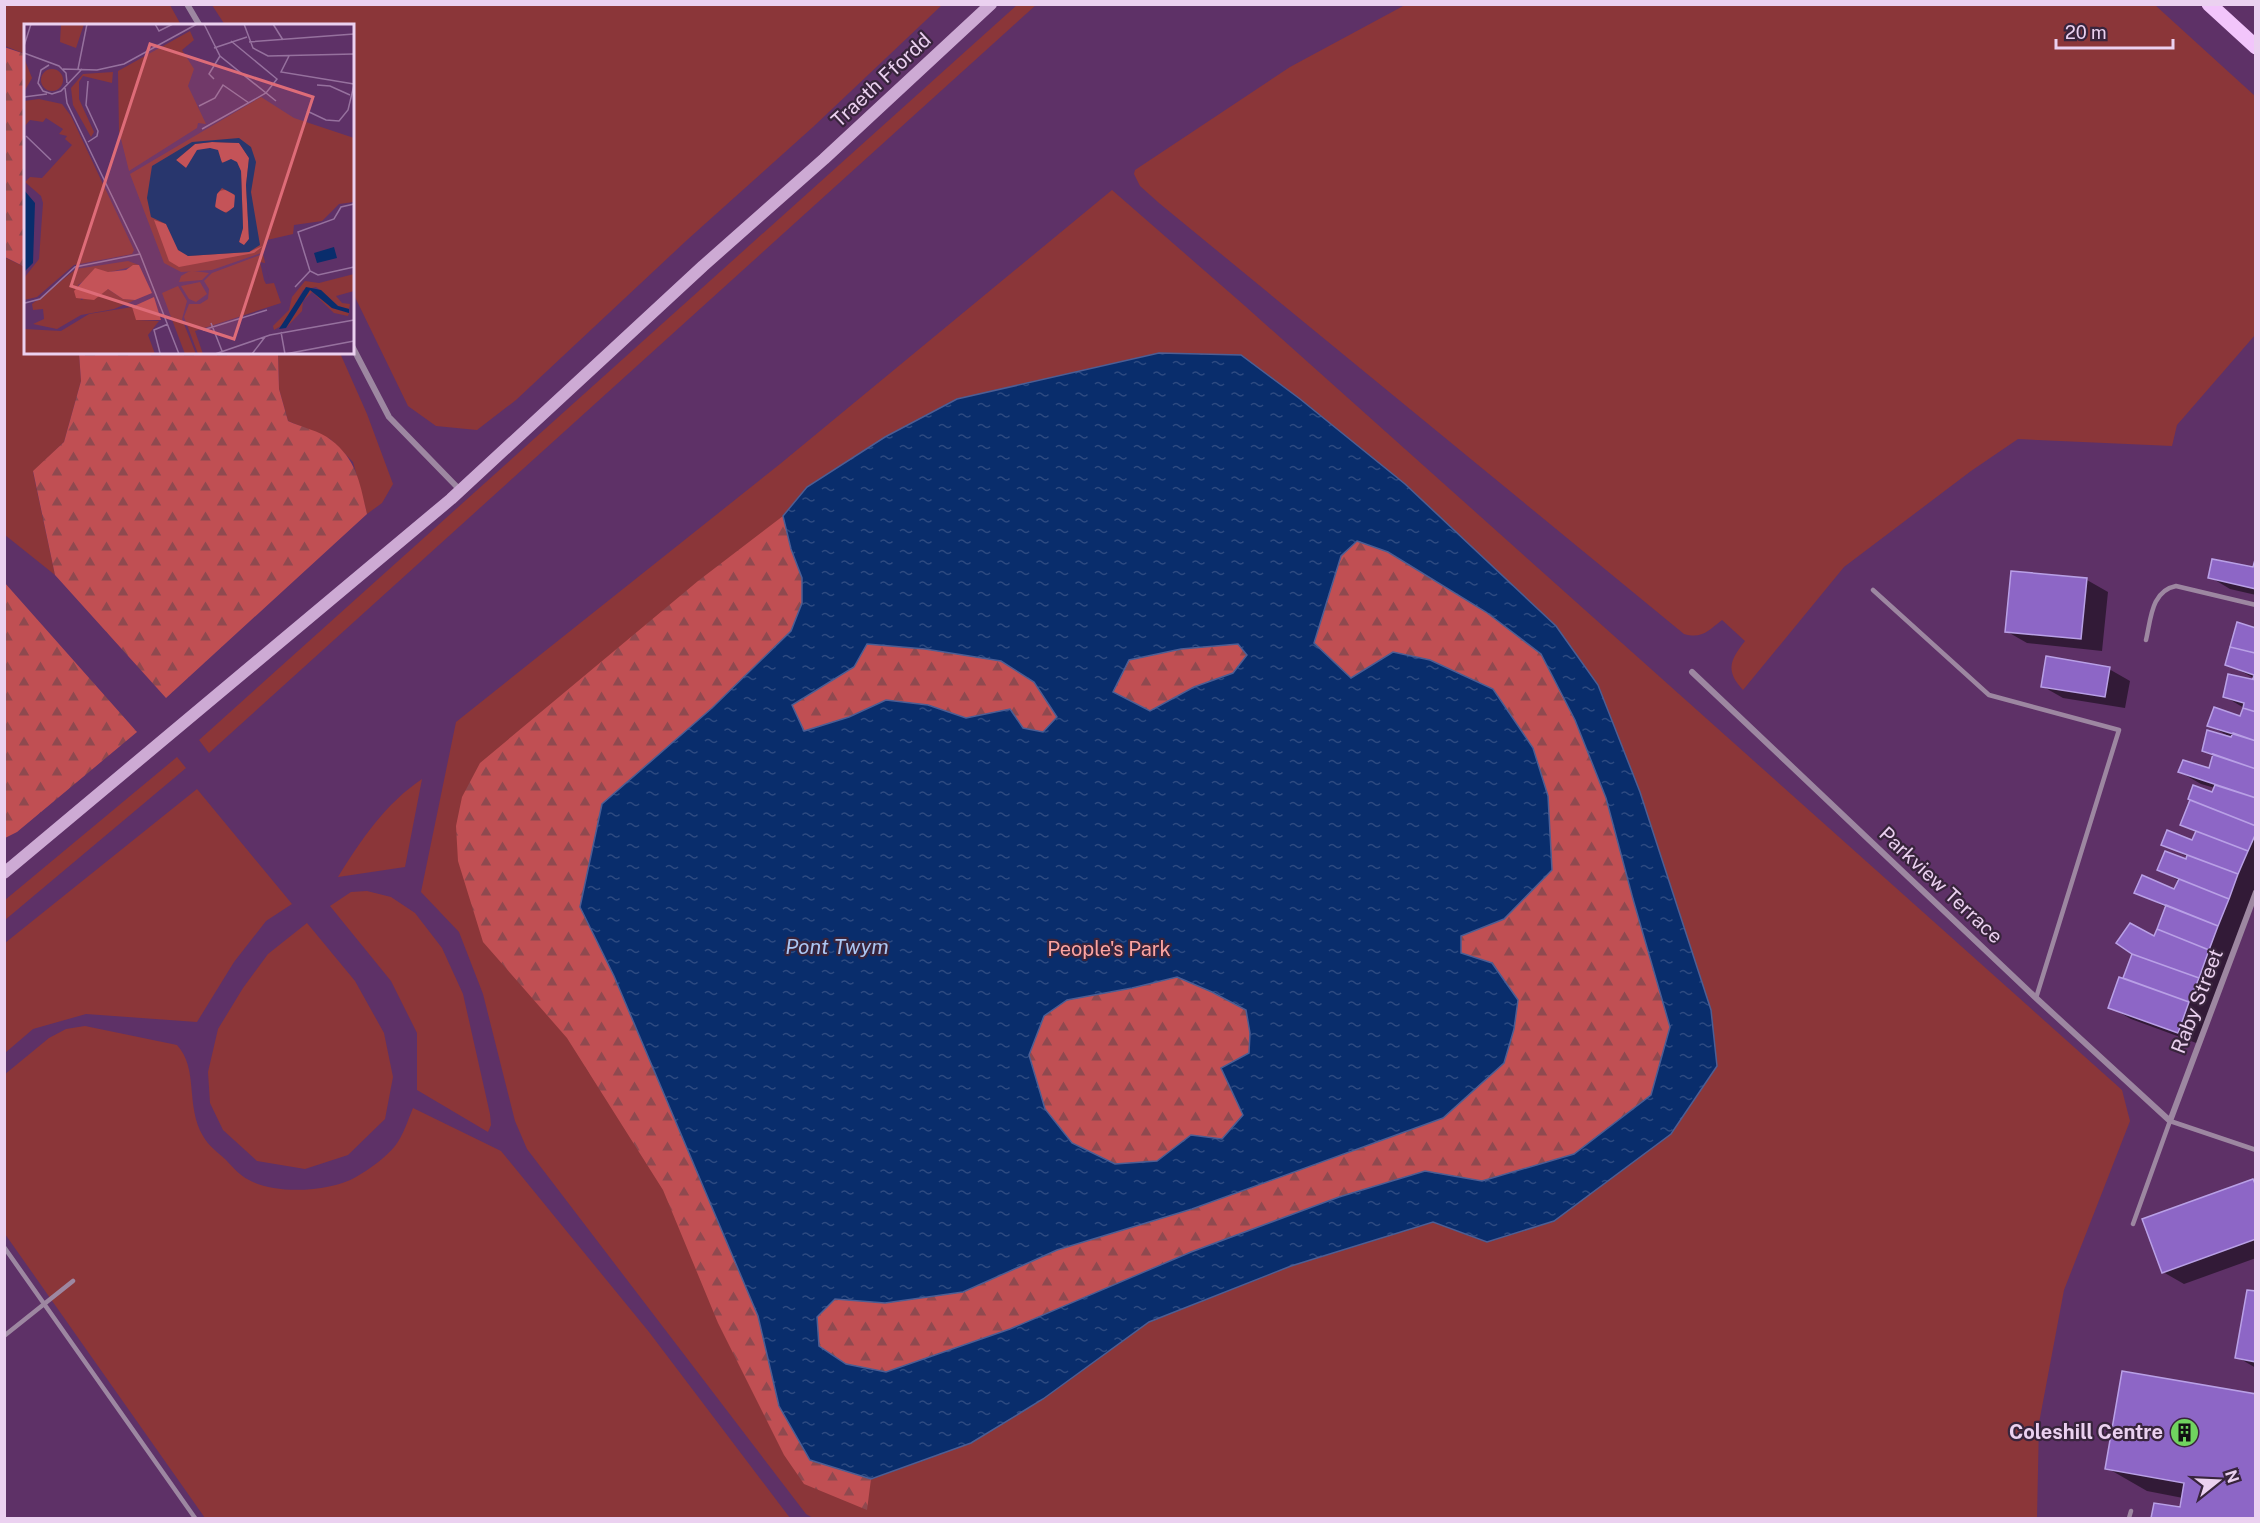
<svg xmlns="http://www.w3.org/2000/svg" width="2260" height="1523" font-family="'Public Sans',sans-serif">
<defs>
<pattern id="forest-firs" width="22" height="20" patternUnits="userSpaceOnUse" patternTransform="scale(1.5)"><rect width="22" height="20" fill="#c04f53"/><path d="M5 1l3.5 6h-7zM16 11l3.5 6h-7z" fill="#8f494f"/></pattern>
<pattern id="water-ripples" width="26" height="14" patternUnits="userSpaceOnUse" patternTransform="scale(1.5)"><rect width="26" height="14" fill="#092d6c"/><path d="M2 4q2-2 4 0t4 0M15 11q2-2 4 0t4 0" fill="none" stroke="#2d4a81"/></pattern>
</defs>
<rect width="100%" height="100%" fill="#5e3167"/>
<!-- green -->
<path fill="#8b3639" d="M4,5H170L181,25L26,26L25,54L5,46Z
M212,5H942L813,127L687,240L516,400L477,430L436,426L408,406L353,293L352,26L225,25Z
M1017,5H1036L209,753L199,740Z
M1405,5H2155L2255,96V335L2177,425L2172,446L2018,439L1971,471L1844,567L1743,690C1725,671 1730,660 1745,641L1722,620C1708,631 1702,639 1684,634L1159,203L1140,186L1134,174L1135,170L1290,67Z
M1112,190L1245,306L2122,1090L2130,1121L2064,1290L2039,1423L2037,1518H813L806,1514L527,1149L515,1121L483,994L459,932L421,892L456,722L780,464Z
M4,257L25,267L26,352L79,353L81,381L64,442L33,472L55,575L5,535Z
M278,353H340L367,414L393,484L382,503L367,514L353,462L330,439L288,421L279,389Z
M177,757L186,768L5,920V900Z
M422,779L405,867L338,877C360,841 386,803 422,779Z
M197,789L292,904L266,921L234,962L197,1022L86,1014L33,1029L5,1053V943Z
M367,891L391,897L415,913L442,948L463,994L490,1114L491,1125L488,1132L417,1090V1033L391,981L330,906L351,892Z
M307,923L355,981L384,1033L393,1077L385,1119L348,1155L305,1169L257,1161L223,1130L210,1103L208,1072L218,1029L243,988L268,954Z
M85,1026L177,1045C199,1069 185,1105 203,1136C208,1145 217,1152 225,1159C232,1166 240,1176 249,1180C275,1195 330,1192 356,1177C370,1169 385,1158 395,1146C403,1136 408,1120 413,1108L501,1151L649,1332L790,1518H205L5,1234L4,1075L49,1038L66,1029Z"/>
<!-- forest -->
<path fill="url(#forest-firs)" d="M4,47L25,54V267L5,257Z
M79,353H278L279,389L288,421C301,427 320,431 331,440C357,460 360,484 367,514L166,698L55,575L33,471L64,442L81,381Z
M783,516L791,548L802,578V603L791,631L712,708L580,907L614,976L758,1316L779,1406L810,1460L871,1479L867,1510L804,1484L784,1455L718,1323L663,1190L567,1038L483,942L458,861L456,826L462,797L480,763L698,581Z
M1357,541L1388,552L1486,612L1541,654L1575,720L1606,798L1633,899L1671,1027L1651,1095L1574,1154L1482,1181L1425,1171L1339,1197L1191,1252L1010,1329L886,1372L846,1364L818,1346L817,1317L835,1299L885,1303L963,1292L1057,1250L1192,1209L1443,1118L1504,1063L1514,1029L1492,963L1461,953V935L1504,919L1393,652L1351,678L1314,643L1341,555Z
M4,582L137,732L17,832L5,838Z
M866,644L925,649L1001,661L1034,682L1057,717L1043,732L1023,728L1010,709L966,718L928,705L886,700L849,717L804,731L791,705L854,667Z
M1239,644L1248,654L1233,673L1194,687L1150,711L1112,692L1129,660L1181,649Z
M1177,977L1212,992L1246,1009L1250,1033L1249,1053L1221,1068L1243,1114L1222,1139L1191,1135L1157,1161L1115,1164L1072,1143L1045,1109L1029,1055L1044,1016L1067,1000L1132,988Z"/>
<!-- water -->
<path fill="url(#water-ripples)" stroke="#4d5e94" stroke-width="1.5" fill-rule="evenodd" d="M1159,353L1241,355L1300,399L1405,484L1556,626L1598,685L1640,792L1711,1010L1717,1066L1671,1134L1554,1221L1487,1242L1433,1222L1291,1266L1149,1322L1043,1399L971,1443L871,1479L810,1460L779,1406L758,1316L614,976L580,907L602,804L712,708L791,631L802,603V578L791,549L783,516L807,487L885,437L957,399ZM1357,541L1388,552L1486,612L1541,654L1575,720L1606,798L1633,899L1670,1027L1651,1095L1574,1154L1482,1181L1425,1171L1339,1197L1191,1252L1010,1329L886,1372L846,1364L819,1346L817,1317L835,1299L885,1303L963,1292L1057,1250L1192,1209L1443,1118L1504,1063L1514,1029L1518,1000L1492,963L1461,953V936L1504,919L1552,870L1548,796L1533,748L1493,689L1430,660L1393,652L1351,678L1314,643L1341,556ZM867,644L925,649L1001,661L1034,682L1057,717L1043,732L1023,728L1010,709L966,718L928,705L886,700L849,717L804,731L792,705L854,667ZM1238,644L1247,655L1233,673L1194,687L1150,711L1113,692L1129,660L1181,649ZM1177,977L1212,992L1246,1010L1250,1033L1249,1053L1221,1068L1243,1115L1222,1139L1191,1135L1157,1161L1115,1164L1072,1143L1045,1109L1029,1055L1044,1016L1067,1000L1132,988Z"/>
<!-- shadow -->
<path fill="#0007" d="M2256,564V595L2230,589L2210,577L2254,569Z
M2087,580L2108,592L2102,651L2027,643L2006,631Z
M2256,629V679L2227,664Z
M2109,669L2130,681L2125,708L2063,698L2042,686Z
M2256,681V897L2199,1044L2131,1019L2110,1007L2124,980L2133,953L2155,938L2167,908L2136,892L2175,891L2179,881L2159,869L2187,861L2188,857L2163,844L2193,842L2197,833L2182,824L2192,800L2213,794L2215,788L2201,784L2180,772L2210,770L2214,756L2203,750L2230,737L2209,725L2241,718L2244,708L2224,696Z
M2253,1180L2256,1182V1258L2184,1284L2163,1272Z
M2256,1293V1368L2237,1357Z
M2256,1396V1518H2152L2155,1504L2181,1509L2183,1498L2147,1491L2107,1468Z"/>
<!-- building -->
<path fill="#8d66c6" stroke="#b9a0e6" stroke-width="1.5" d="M2256,556V589L2208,578L2212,559L2253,567Z
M2011,571L2087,578L2081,639L2005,632Z
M2237,622L2256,628L2255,653L2230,647Z
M2230,647L2255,653L2256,651V680L2253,679L2254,675L2225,665Z
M2046,656L2110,667L2105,697L2041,687Z
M2228,674L2256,680V712L2243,708L2244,703L2223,697Z
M2214,707L2240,716L2243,708L2256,712V741L2207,726Z
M2207,730L2231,737L2233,733L2256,741V769L2202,751Z
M2213,754L2256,769V798L2178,772L2183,760L2209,768Z
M2193,785L2212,792L2215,785L2256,798V826L2188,799Z
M2190,800L2256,826V833L2248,851L2180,825Z
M2167,830L2192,840L2196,831L2248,851L2238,874L2161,845Z
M2165,851L2186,859L2187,855L2238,874L2229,899L2157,870Z
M2142,875L2174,889L2179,879L2229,899L2218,926L2134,893Z
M2166,905L2218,926L2209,950L2157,929Z
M2130,923L2154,936L2157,929L2209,950L2199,978L2132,954L2116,943Z
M2132,954L2199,978L2189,1002L2123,978Z
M2119,977L2189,1002L2178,1033L2108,1008Z
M2253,1179L2256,1186V1239L2162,1273L2142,1219Z
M2247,1290L2256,1291V1362L2235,1358Z
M2122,1371L2256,1394V1518H2151L2154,1503L2180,1507L2184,1483L2105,1469Z"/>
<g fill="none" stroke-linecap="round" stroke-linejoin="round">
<!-- service -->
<path stroke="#9d87a1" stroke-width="4.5" d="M1873,590L1989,695L2119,730L2036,998
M2146,640C2151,619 2151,591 2176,586L2256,605
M2133,1224L2170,1121L2256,1150
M4,1247L195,1518
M4,1336L73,1281
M2129,1518L2131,1511"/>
<!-- minor -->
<path stroke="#9d87a1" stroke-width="6" d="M187,4L200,26
M352,346L389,417L460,490
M1692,672L2036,998L2170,1121L2256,892"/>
<!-- secondary -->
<path stroke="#cdaad4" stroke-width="12" d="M4,873L451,499L703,266L824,159L991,4"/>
<!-- primary -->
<path stroke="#f2c5fb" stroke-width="15" d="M2209,4L2256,47"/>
</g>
<!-- icons -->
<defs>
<symbol id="building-disc" viewBox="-11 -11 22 22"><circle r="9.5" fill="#70d35f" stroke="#38243c"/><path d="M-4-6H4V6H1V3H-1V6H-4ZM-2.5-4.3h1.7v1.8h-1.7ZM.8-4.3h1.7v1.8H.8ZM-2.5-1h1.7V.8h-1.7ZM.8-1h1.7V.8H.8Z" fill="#111"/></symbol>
</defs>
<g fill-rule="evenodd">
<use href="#building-disc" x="2168" y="1416" width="33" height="33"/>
</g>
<g text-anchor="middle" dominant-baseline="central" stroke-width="4.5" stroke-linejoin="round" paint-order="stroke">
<!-- street labels -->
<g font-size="20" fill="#ebd1f0" stroke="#38243c">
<text transform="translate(881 80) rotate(-43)">Traeth Ffordd</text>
<text transform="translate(1941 885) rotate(43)">Parkview Terrace</text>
<text transform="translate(2197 1001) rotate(-69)">Raby Street</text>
</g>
<!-- park labels -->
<g font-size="20" fill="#fca4a2" stroke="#38243c">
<text x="1109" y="949">People's Park</text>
</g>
<!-- poi labels -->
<g font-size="20" font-weight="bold" fill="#ebd1f0" stroke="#38243c" text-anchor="end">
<text x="2163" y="1432">Coleshill Centre</text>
</g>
<!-- water labels -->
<g font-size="21" font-style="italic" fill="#abc6f3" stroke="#38243c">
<text x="837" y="946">Pont Twym</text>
</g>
</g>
<!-- overview -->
<g transform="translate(24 24)">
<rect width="330" height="330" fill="#5e3167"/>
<path d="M37,0H60L52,24L36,18ZM166,7L170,16L158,26L170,45L164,62L182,100L174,99L173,104L105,147L95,107L94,47ZM0,34L8,54L0,68ZM17 56a11 11 0 1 1 22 0a11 11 0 1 1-22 0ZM89,48L88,59L59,52L55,58V75L70,108L67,113L49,81L47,64L59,50ZM237,73L270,94L330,114V178L315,180L298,197L270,201L269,210L243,216L237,229L188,246L157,248L140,239L106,150ZM15,75L38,80L47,92L110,226L108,230L50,241L13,273L0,276V254L15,235L19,179L17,172L1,158L6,153L18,154L48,121L41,115L43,112L35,110L39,105L22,94L19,98L6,96L0,103V77ZM239,230L245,256L241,239L236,238L240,256L242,260L250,259L257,279L171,307L179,330H174L160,293L165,280H176L184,275L185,265L180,257L188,249ZM104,237L115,241L65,253L54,261L57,276L84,265L99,275L111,276L90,285L57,291L33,305L9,300L20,295L19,285L9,286L8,280L52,245ZM164,248L170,247L185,249L178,256L155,258L157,252ZM330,250V267L312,272L318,279L326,280L325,285L314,282L292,263L279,266L260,300L250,306L249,302L265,286L268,273L281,257L295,259ZM176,258L183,270L172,278L165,275L157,262ZM154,262L163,277L158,295L172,330H161L138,269ZM286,266L308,284L325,289L324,292L310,289L288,268L279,277L278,287L262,304ZM108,283L113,296L135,297L124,311L131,330H0V305L37,307L65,290Z" fill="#8b3639"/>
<path d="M188,118L215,119L225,134L222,161L225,215L220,222L215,218L219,204L217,147L198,138L186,124L162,144L152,136L171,120ZM190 177a11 11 0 1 1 22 0a11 11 0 1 1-22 0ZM130,196L142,200L164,232L225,228L239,222L230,229L155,243L145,237ZM109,241H115L128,269L111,276L99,275L84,265L70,276L52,274L50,267L71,244L84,248L102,246ZM130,273L137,296H112L108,283Z" fill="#c04f53"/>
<path d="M215,114L227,123L232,138L227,168L236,221L225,228L164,232L154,226L142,200L127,193L123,174L128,142L168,118ZM188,118L215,119L225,134L222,161L225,215L220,221L215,218L219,204L217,147L213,138L207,135L198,139L194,126L186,124L173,126L162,144L152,136L171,120ZM198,164L211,171L210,183L202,189L191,183L193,170ZM0,166L11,179L9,239L0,248ZM310,223L313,234L293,239L290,229ZM282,263L297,266L314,282L325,285V289L308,284L286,266L262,304L255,305Z" fill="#092d6c" fill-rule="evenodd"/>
<path fill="none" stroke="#96719e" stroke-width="1.5" d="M131,0L135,7L149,0M180,0L196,32L252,77M220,0L229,24L244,32L330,30M249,0L259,16M225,18L330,10M0,22L7,0M190,24L223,13M0,29L35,42L42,49L43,59M265,32L257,48L330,60M25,41L17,46L14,59L19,67L28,70L37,67L58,45M39,45L73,46L100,40L173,0M54,45L63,0M190,55L185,50L196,32M64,57L62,81L74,107L73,112L64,118M293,61L306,62L326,71M41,64L43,79L116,230L155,330M0,73L23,70M175,82L191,74L199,61L225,79M283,87L302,96L315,97L324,86L330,61M178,105L242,69L253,55L207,17M2,112L27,136M330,180L317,183L310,195L274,208L286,247L294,251L330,243M271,263L286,247M1,279L16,275L51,243L116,230M187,299L198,327M179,306L243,286M257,308L261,330L330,317M136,329L130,306L144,300M191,330L246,311L330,296M228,330L241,313"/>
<path fill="#de6c78" fill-opacity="0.15" stroke="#de6c78" stroke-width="3" d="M126,20L289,73L210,315L47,262Z"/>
<rect width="330" height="330" fill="none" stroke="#ebd1f0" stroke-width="3"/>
</g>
<!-- border -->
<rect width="2260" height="1523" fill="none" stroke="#ebd1f0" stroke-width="12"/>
<!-- north arrow -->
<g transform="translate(2218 1481) rotate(72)" stroke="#38243c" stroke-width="4.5" paint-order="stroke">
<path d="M0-4.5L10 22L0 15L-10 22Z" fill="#ebd1f0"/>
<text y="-9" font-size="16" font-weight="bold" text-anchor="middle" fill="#ebd1f0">N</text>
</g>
<!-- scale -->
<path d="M2056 39v9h117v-9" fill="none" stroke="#ebd1f0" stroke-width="3"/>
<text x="2065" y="39" font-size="18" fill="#ebd1f0" stroke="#38243c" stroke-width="4.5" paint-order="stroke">20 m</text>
</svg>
